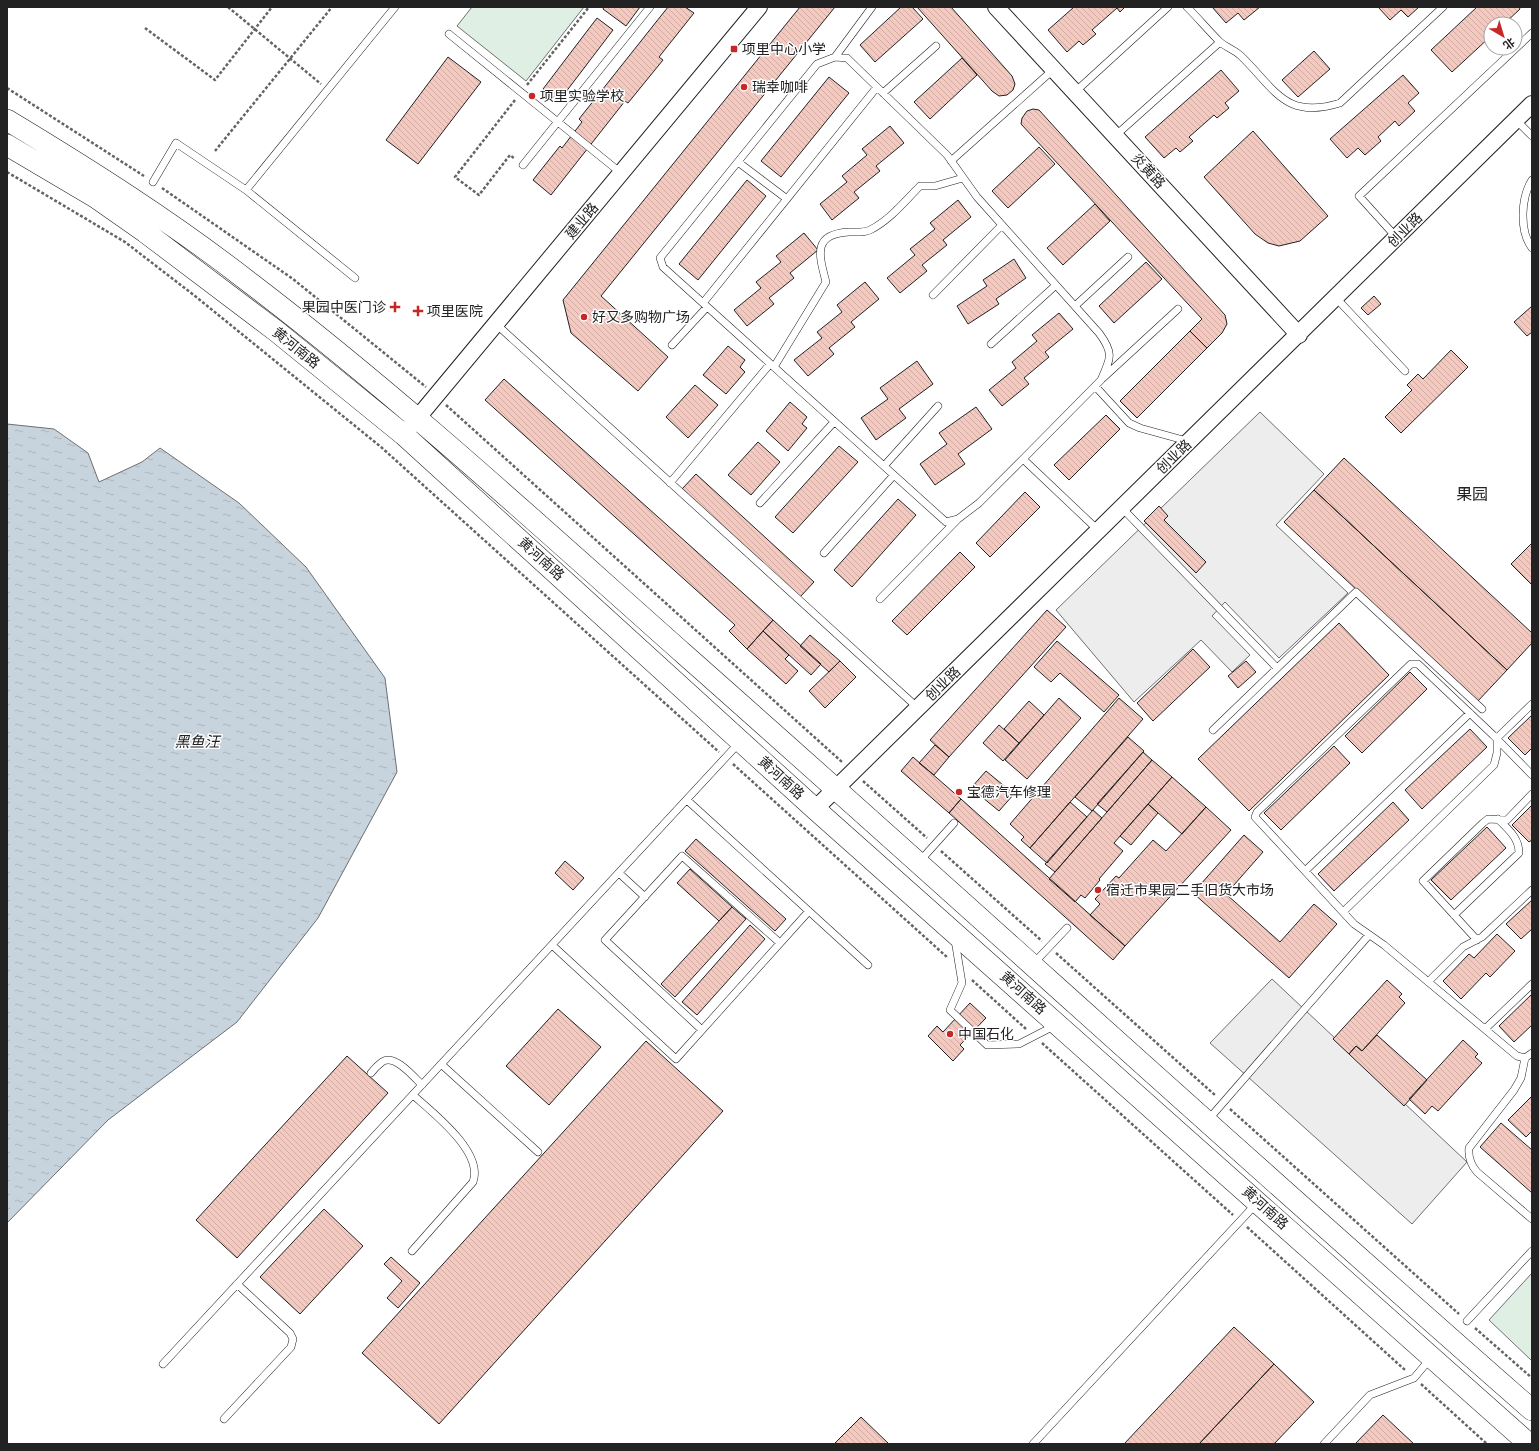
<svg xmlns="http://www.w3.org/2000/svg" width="1539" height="1451" font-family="'Fira Sans','Noto Sans SC',sans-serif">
<defs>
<pattern id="water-ripples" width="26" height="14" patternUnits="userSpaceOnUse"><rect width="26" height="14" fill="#c7d3dd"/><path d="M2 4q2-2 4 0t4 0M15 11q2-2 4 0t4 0" fill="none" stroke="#abb5bd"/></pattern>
<pattern id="building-back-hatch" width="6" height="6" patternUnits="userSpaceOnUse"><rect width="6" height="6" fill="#f3c9c0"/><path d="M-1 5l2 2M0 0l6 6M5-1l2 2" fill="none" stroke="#d0aca5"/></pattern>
</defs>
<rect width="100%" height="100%" fill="#fff"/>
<!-- park -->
<path fill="#e0efe3" stroke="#6f6f6f" d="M472,7H584L526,81L457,26Z
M1532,1273V1361L1489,1320Z"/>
<!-- parking -->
<path fill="#ededed" stroke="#6f6f6f" d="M1260,412L1324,474L1276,525L1348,593L1279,658L1225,602L1212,616L1250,655L1232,672L1201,640L1134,702L1056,610Z
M1272,979L1467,1162L1412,1224L1210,1043Z"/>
<!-- water -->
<path fill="url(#water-ripples)" stroke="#6f6f6f" d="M7,424L54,429L88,453L99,482L142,462L160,448L239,503L306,567L385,678L397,772L318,918L237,1022L108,1120L7,1223Z"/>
<!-- building -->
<path fill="url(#building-back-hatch)" stroke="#222" d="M604,7H640L626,26L603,9Z
M668,7H685L694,13L659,57L663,60L628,103L625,101L551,195L533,180L560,146L562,148L582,122L579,119Z
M800,7H835L601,296L668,357L638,391L571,333L563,300Z
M901,7H912L923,19L875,62L860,45Z
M917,7H951L1012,76L1015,84L1013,90L1007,95L999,96L992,91Z
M1074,7H1125L1120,12L1117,8L1092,30L1096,34L1083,45L1079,41L1067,52L1048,30Z
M1212,7H1260L1244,20L1238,13L1226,23Z
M1378,7H1419L1408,17L1401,10L1390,20Z
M1477,7H1519L1520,9L1504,24H1491V36L1452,72L1431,50Z
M597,18L613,30L559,101L543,89Z
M1314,51L1330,69L1298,97L1282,80Z
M448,57L481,82L418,164L386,140Z
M962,58L977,75L930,119L914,102Z
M1221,70L1239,91L1225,103L1229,108L1217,118L1214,115L1189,137L1193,141L1180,152L1176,148L1164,158L1145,137Z
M1403,75L1419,93L1408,103L1415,111L1399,126L1395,121L1378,137L1381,141L1365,155L1358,148L1347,158L1330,139Z
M829,77L849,93L781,177L761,161Z
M1033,109L1039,110L1225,315L1227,324L1222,333L1207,348L1190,331L1202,319L1021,124L1022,118L1027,111Z
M890,126L904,143L876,166L880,171L854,192L859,198L832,220L820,204L847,182L842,176L867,155L862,149Z
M1253,131L1328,216L1300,241L1279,246L1268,243L1255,234L1204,177Z
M1039,147L1055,164L1008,208L992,191Z
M747,180L766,196L698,280L679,264Z
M958,200L971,217L943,240L947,245L922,265L927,271L900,293L887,278L915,255L910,249L935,229L930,223Z
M1095,204L1110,221L1063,265L1047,248Z
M804,233L818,250L790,273L794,278L769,298L774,304L747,326L734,310L761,288L756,282L781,262L776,256Z
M1014,259L1026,278L996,299L999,304L968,324L957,306L987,286L983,280Z
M1146,262L1162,279L1114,323L1099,306Z
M865,282L879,299L851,322L855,327L829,348L834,354L808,376L794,360L822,338L817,332L842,312L837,305Z
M1374,296L1381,304L1368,315L1361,308Z
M1532,306V332L1527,336L1514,322Z
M1059,313L1073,329L1045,352L1049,357L1024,378L1029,384L1002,406L989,390L1016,368L1012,362L1037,341L1032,335Z
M1190,331L1207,348L1137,418L1120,401Z
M728,346L745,360L740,367L745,372L726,394L703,375Z
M1451,350L1468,367L1401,433L1385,417L1412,390L1407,385L1418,374L1423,379Z
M917,361L933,384L899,409L906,418L876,440L861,418L888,399L880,388Z
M504,379L773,620L747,649L729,631L735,625L485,400Z
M695,385L718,405L688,438L666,417Z
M790,402L807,417L802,424L807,428L788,451L766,431Z
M976,407L992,429L958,454L965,464L935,485L920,464L947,444L939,433Z
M1106,415L1120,429L1069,480L1054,465Z
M758,442L780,462L751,495L728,475Z
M839,446L858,462L793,533L775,517Z
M1344,458L1532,633V643L1507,670L1314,490Z
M696,474L814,582L800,597L682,489Z
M1314,490L1507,670L1477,702L1284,522Z
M1025,492L1040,507L990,557L976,543Z
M898,499L916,515L852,587L834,570Z
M1159,506L1168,516L1164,520L1206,562L1196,573L1144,521Z
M1532,543V585L1511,564Z
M960,552L975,567L907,635L892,621Z
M1047,610L1066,627L949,757L930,740Z
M773,620L821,664L811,675L763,631Z
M1339,623L1389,675L1249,811L1198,759Z
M763,631L789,655L785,659L798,671L786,684L747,649Z
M810,635L840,661L829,672L800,646Z
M1057,641L1119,695L1104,712L1060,673L1051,682L1034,667Z
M1193,649L1210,667L1153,721L1137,703Z
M840,661L856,677L825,708L809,691Z
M1246,661L1256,672L1238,688L1228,676Z
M1410,672L1427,689L1362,753L1345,736Z
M1059,698L1081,718L1027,779L1005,760Z
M1119,698L1143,719L1030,848L1021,840L1024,837L1010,824Z
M1029,701L1044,715L1019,743L1004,729Z
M1532,715V748L1525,755L1508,738Z
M999,725L1019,743L1003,761L983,743Z
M1470,729L1487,747L1422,809L1405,790Z
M1128,737L1144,751L1092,811L1075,797Z
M935,745L949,757L934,775L919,763Z
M1334,746L1350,763L1281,830L1264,813Z
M1143,752L1152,760L1107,812L1097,804Z
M913,757L961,799L949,813L901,771Z
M1152,760L1172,777L1114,843L1123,851L1099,879L1100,880L1085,898L1081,895L1075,902L1049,879Z
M986,771L1014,794L999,811L971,788Z
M1172,777L1206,807L1182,834L1148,804Z
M961,799L1125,946L1113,960L949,813Z
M1070,802L1087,817L1047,863L1030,848Z
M1393,802L1409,820L1334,891L1318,874Z
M1148,804L1158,813L1131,845L1120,836Z
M1532,805V840L1529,842L1512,825Z
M1206,807L1231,830L1125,946L1090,915L1100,904L1095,899L1116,876L1119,878L1153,840L1166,851Z
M1093,810L1102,818L1055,872L1045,864Z
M1487,827L1506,848L1451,900L1431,880Z
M1244,835L1263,852L1226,894L1280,942L1314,904L1337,924L1289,978L1193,893Z
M696,839L786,919L775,931L685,851Z
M565,861L584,878L573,890L555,873Z
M690,869L732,907L719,921L677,883Z
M1532,900V929L1521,939L1506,924Z
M732,907L746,919L675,997L661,984Z
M750,925L765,939L697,1015L682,1002Z
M1497,934L1515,951L1490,977L1486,973L1461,999L1443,981L1469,954L1474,958Z
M1387,980L1402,994L1399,997L1405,1003L1362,1051L1356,1046L1349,1054L1333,1039Z
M1532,994V1025L1514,1042L1499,1026Z
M970,1003L986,1018L960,1045L964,1049L953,1061L928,1036L937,1026L943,1032Z
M558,1009L601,1047L549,1105L506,1066Z
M1377,1035L1427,1080L1404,1106L1349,1054L1356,1046L1362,1051Z
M1463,1040L1478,1054L1475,1057L1482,1063L1438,1111L1432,1106L1425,1114L1409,1099Z
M646,1041L723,1111L439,1424L362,1353Z
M347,1056L388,1093L237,1258L196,1220Z
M1532,1096V1131L1526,1137L1508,1120Z
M1501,1123L1532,1150V1193L1480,1147Z
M324,1209L363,1246L300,1314L260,1277Z
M391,1257L420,1283L398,1308L387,1298L402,1281L384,1264Z
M1234,1327L1274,1364L1199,1444H1124Z
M1274,1364L1314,1402L1274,1444H1199Z
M1383,1415L1414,1444H1355Z
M861,1417L889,1444H834Z"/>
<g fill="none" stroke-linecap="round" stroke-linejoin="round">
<defs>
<path id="service" d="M1187,7C1198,18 1208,30 1219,41C1225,47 1235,50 1241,56C1276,90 1285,120 1340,103L1443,7
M449,34L621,173
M835,57L872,7
M1075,92L1168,7
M883,93L936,46
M1516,120L1532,136
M1115,136L1220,42
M951,161L1054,69
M738,162L787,199
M523,165L650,7
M1532,180C1521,197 1519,231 1532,248
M153,182L176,143L246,190L355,278
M246,190L395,7
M1397,238L1359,196L1532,33
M933,295L1002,225
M1336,298L1405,371
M703,303L877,87
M1075,306L1128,257
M496,324L918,708
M991,344L1056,285
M672,345L707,307
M774,367L826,282C819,255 812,234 849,232C855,232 864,233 870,230C890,220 905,201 920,186H935L963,178
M1103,378L1178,309
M1095,386L1129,423L1140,428L1187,441
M1023,459L979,503L958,519L946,522L663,267L660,258L817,64L835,57L847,58L947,155L977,197L1099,333C1114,353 1111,358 1101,380L1023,459L1099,531
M884,466L938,406
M670,483L770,364
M760,503L834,422
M1122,508L1277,668
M824,553L894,475
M880,599L958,519
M1213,730L1356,592L1482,709
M1532,775L1493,735L1418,664H1411L1257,812L1255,817L1354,924L1384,945L1517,1056L1525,1058L1532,1053
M687,800L868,965
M919,862L954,823
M1305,871L1470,713
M619,873L645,897
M1343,912L1494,765L1497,753V738L1532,704
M1454,915L1519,853C1519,838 1509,830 1498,819
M955,940L962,983L950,1010L987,1045L1019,1044L1054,1026
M1477,940L1423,881L1483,823L1488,819L1507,820L1532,794
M552,945L676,1059L809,911
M1033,964L1067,928
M1428,982L1463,947L1482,937L1532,890
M1485,1029L1532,984
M702,1030L605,940L682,856L780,943
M1525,1058L1521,1078L1514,1090L1469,1148C1468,1158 1471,1165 1477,1172L1532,1219
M441,1064L538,1152
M371,1073C374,1069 378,1065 382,1062C394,1053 414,1077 422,1085
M1208,1120L1369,935
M412,1251L473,1182C484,1152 433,1113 413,1095
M1467,1321L1532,1251
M163,1364L739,743
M224,1419L291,1347L293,1339L290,1333L237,1284
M1033,1444L1256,1204
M1324,1444L1370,1395L1414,1378L1430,1359"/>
<path id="tertiary" d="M996,7L1299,335
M410,427L759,7
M815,809L1532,104"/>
<path id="primary" d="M7,120C90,170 172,222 249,282C401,398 541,527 684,654C968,905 1247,1161 1532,1410
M7,145L95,197L145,232L276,331L404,435L815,809L1529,1444"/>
</defs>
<!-- service casing -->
<use href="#service" stroke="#222" stroke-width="8"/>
<!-- tertiary casing -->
<use href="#tertiary" stroke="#222" stroke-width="18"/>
<!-- primary casing -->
<use href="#primary" stroke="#222" stroke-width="22"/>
<!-- path -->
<path stroke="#646464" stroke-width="2.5" stroke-dasharray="3 2" stroke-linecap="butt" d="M228,7L321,84
M145,28L215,80L272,7
M527,85L589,7
M7,88L144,176
M515,100L455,177L479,195L510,155L515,159
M215,151L332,7
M7,172L125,242L195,296L381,447L719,752
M162,188L293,279L426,387
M446,405L842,762
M733,764L948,958
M863,781L927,838
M941,851L1042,941
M1056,953L1216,1096
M972,980L1026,1029
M1042,1043L1233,1215
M1230,1109L1459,1314
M1247,1227L1405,1370
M1475,1328L1532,1378
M1421,1384L1487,1444"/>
<!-- service -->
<use href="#service" stroke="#fff" stroke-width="7"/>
<!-- tertiary -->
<use href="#tertiary" stroke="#fff" stroke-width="16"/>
<!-- primary -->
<use href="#primary" stroke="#fff" stroke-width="21"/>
</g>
<!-- markers -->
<g fill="#c62828" stroke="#fff" stroke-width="1.5">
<rect x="730" y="45" width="8" height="8" rx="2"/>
<circle cx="744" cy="87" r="4"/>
<circle cx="532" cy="96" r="4"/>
<path d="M393 301h4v4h4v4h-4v4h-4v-4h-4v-4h4z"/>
<path d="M416 305h4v4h4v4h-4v4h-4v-4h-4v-4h4z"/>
<circle cx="584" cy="317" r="4"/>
<circle cx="959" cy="792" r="4"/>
<circle cx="1098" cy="890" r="4"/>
<circle cx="950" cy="1034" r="4"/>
</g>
<g text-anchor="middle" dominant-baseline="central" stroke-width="3" stroke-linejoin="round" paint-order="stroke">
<!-- poi labels -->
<g font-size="14" fill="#222" stroke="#fff" text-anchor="start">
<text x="742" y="49">项里中心小学</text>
<text x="752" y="87">瑞幸咖啡</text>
<text x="540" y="96">项里实验学校</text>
<text x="386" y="307" text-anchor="end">果园中医门诊</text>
<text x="427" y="311">项里医院</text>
<text x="592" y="317">好又多购物广场</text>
<text x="967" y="792">宝德汽车修理</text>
<text x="1106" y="890">宿迁市果园二手旧货大市场</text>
<text x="958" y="1034">中国石化</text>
</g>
<!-- street labels -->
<g font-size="14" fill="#222" stroke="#fff">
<text transform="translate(1148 171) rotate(47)">炎黄路</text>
<text transform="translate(582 221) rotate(-50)">建业路</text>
<text transform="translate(1405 230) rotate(-45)">创业路</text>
<text transform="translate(296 348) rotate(39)">黄河南路</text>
<text transform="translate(1174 457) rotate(-44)">创业路</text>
<text transform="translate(541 559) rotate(42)">黄河南路</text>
<text transform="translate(943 684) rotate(-44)">创业路</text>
<text transform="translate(781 778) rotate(42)">黄河南路</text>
<text transform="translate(1023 993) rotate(42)">黄河南路</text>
<text transform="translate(1265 1208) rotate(42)">黄河南路</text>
</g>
<!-- water labels -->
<g font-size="15" font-style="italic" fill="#222" stroke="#fff">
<text x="197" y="742">黑鱼汪</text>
</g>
<!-- quarter labels -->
<g font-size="16" fill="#222" stroke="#fff">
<text x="1472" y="494">果园</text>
</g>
</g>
<!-- border -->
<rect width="1539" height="1451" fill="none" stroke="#222222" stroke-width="16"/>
<!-- north arrow -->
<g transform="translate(1503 36) rotate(142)"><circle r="19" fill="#ffffff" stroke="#a7a7a7"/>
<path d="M0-3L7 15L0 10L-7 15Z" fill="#c62828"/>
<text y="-6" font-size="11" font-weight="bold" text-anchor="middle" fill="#222222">北</text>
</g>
</svg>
